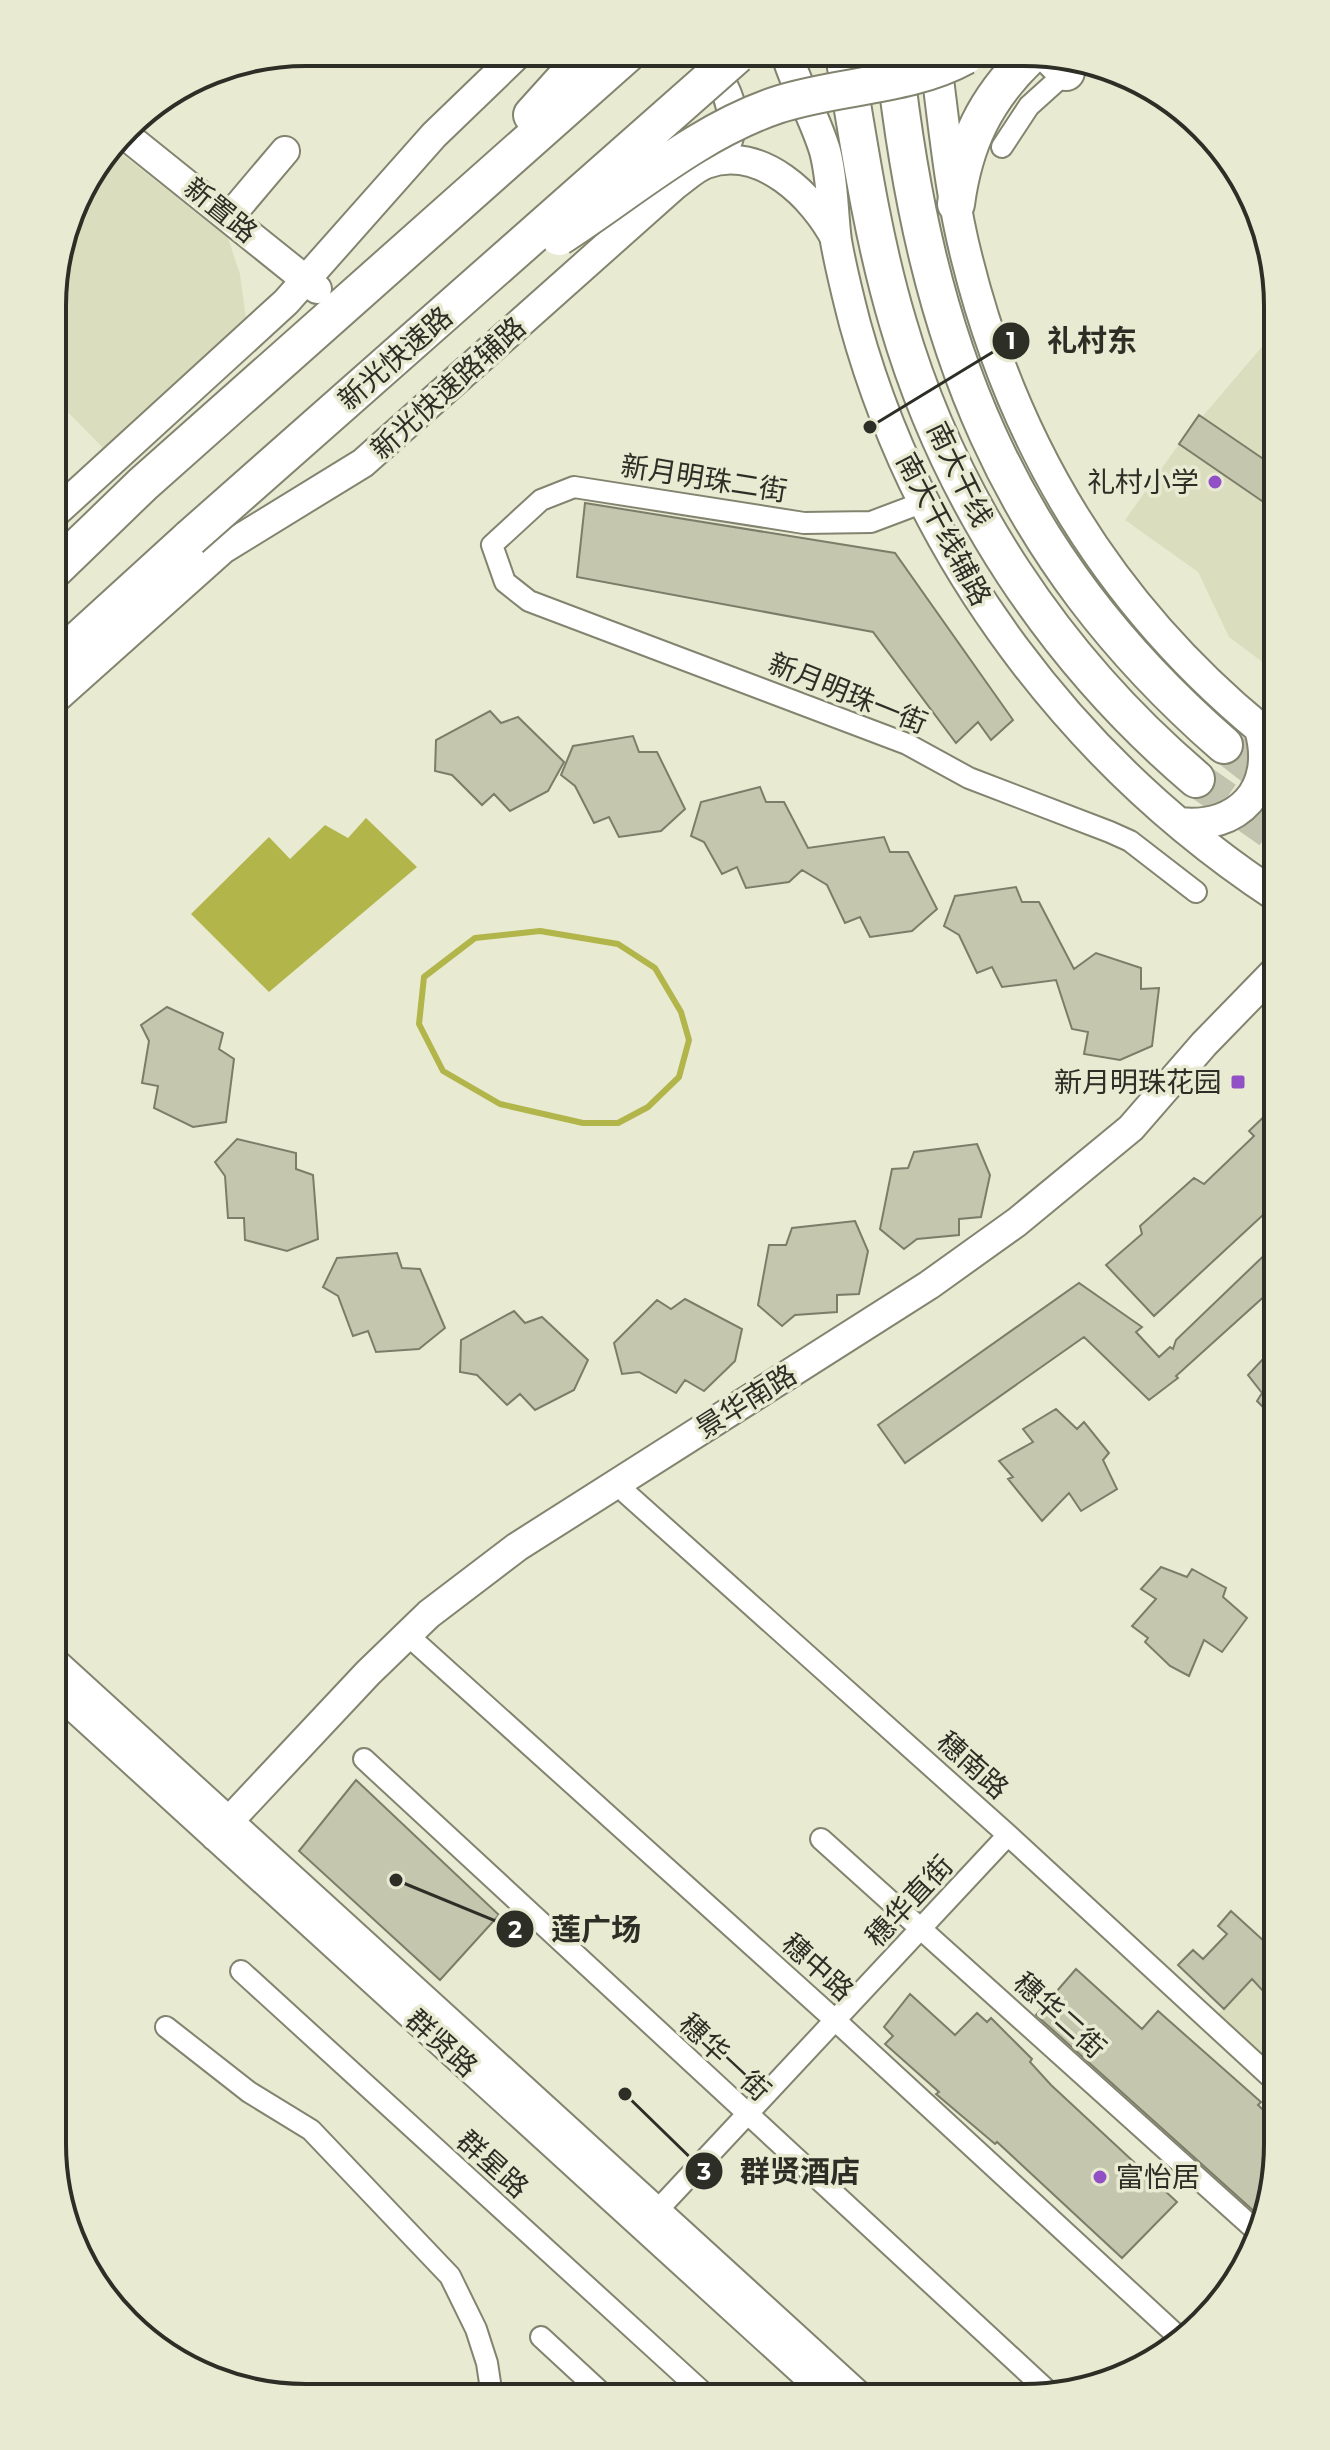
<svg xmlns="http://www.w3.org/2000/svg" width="1330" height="2450" font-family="Montserrat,'Noto Sans SC',sans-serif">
<rect width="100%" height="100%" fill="#e8ead2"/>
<!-- built -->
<path fill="#dbdebe" d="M113,147L228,238L240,274L246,319L105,450L54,398V273L78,193Z
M1278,328V649L1265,664L1229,637L1198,572L1125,520L1179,444Z
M1277,1954V2070L1218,2014Z"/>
<!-- water -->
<path fill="#b1b54a" d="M366,818L417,867L269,992L191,914L269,837L290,859L325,825L348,838Z"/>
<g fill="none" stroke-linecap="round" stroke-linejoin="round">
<!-- stream -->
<path stroke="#b1b54a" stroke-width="6" d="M540,931L618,944L655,968L681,1012L689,1040L679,1077L648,1107L618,1123H583L500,1104L443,1071L419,1024L424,977L475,938Z"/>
</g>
<!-- building -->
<path fill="#c4c6ae" stroke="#7c7d68" stroke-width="2" d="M1199,415L1278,469V512L1179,444Z
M585,503L895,553L1013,720L991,740L978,722L956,743L873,632L577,577Z
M490,711L501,723L518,717L564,762L548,791L510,811L494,794L482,805L452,775L435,771L436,740Z
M633,736L639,752H657L685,809L661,831L619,837L609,817L594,823L575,786L561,775L573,746Z
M760,787L766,802H784L808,848L884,837L890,852H908L937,909L912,931L870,937L860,917L845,923L827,885L802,870L789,882L746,888L737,867L722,874L704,842L691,836L701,802Z
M1016,887L1022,902H1039L1074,969L1096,953L1141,968V989L1159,988L1152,1046L1120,1060L1084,1054L1088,1032L1072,1029L1056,980L1002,987L992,967L977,973L959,935L944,926L955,896Z
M167,1007L223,1033L219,1049L234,1059L226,1122L193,1127L154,1108L158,1086L142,1083L149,1041L141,1025Z
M1278,1103V1201L1154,1316L1106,1265L1142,1234L1140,1226L1194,1178L1204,1184L1254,1136L1249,1131Z
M237,1139L296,1153V1169L313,1175L318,1239L287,1251L245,1240L244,1218H228L225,1176L215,1162Z
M977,1144L990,1175L981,1217L959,1219V1235L917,1239L904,1249L880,1229L892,1169L908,1168L914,1152Z
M855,1221L868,1251L859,1294L837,1295V1312L795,1315L782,1326L758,1305L769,1245H786L792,1228Z
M1278,1242V1284L1176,1376L1178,1378L1149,1400L1084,1337L905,1463L878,1425L1079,1283L1142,1327L1136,1332L1159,1357L1170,1347L1173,1349L1176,1340Z
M397,1253L402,1268L420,1269L445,1328L419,1349L376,1352L368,1331L353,1336L338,1296L323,1287L337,1258Z
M685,1299L742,1329L735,1361L704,1391L685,1380L676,1393L639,1372L622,1374L614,1343L657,1300L671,1309Z
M514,1311L525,1323L542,1317L588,1360L574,1390L535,1410L520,1394L507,1405L477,1375L460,1372L461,1340Z
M1278,1343V1422L1257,1401L1262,1393L1248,1375Z
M1056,1409L1077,1429L1084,1422L1109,1453L1103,1460L1117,1489L1081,1511L1069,1493L1042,1521L1008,1479L1013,1477L999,1461L1033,1442L1023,1429Z
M1161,1567L1187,1577L1192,1569L1226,1588L1223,1597L1247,1618L1222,1652L1204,1640L1189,1676L1170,1666L1145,1642L1148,1638L1132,1626L1156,1599L1141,1589Z
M356,1780L499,1915L440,1980L299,1851Z
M1231,1911L1277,1953V2006L1252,1979L1224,2009L1178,1965L1193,1950L1203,1959L1227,1934L1218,1926Z
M1076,1969L1142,2029L1158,2011L1261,2102L1258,2105L1277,2123V2161L1268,2201L1256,2213L1036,2015Z
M910,1994L955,2035L977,2013L987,2022L991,2018L1032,2059L1030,2062L1051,2085L1177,2202L1122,2258L997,2142L995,2144L936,2094L939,2092L885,2044L893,2036L884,2027Z"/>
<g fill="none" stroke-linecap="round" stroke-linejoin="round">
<!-- highway-tunnel -->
<path stroke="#c3c4af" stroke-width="36" stroke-dasharray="36 18" stroke-linecap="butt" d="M1224,745L1278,787
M1196,779L1278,836"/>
<defs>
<path id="street" d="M1002,147L1029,106L1080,60
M924,502L871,522L804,523L574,487L541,500L492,545L505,582L529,601L907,744L969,778L1110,832L1130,841L1196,892
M626,1493L1008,1835L1277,2083
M412,1639L836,2021L1183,2341
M364,1759L1051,2394
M821,1839L1260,2234
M241,1971L708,2397
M166,2027L249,2092L311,2130L450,2276L476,2329L487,2363L492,2396
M653,2215L1008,1835
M541,2337L606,2397"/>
<path id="secondary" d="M701,54C722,80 740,106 728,140
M124,134L317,289
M230,216L285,151
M54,514L286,302L434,135L519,53
M54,700L223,549L363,463L675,185C685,178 695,168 706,164C761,144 814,197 836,240
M53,1661L861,2398
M53,1688L831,2397
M215,1836L368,1673L429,1614L517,1547L929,1285L1017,1222L1131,1128L1204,1044L1278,968"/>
<path id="primary" d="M787,55C797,88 815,118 825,151C833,181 832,210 836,241C841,269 848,297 855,324C920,559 1074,763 1278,897
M935,56C944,123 950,193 967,259C1016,456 1119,618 1278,743
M1179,823C1239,830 1277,788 1260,729"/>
<path id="highway" d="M844,55C859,145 872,236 898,323C950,501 1055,659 1196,779
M894,56C925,340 1004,553 1224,745
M1051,57L1066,72
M532,115L587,54
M956,204C964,144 985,99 1029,57
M54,570L143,484L627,54
M54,662L190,538"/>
</defs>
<!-- street casing -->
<use href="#street" stroke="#83846f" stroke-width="24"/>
<!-- secondary casing -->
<use href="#secondary" stroke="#83846f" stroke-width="32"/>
<!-- primary casing -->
<use href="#primary" stroke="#83846f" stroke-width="34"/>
<!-- highway casing -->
<use href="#highway" stroke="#83846f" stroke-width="40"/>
<!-- street -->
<use href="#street" stroke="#fff" stroke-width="20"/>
<!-- secondary -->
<use href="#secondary" stroke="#fff" stroke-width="28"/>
<!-- primary -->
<use href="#primary" stroke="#fff" stroke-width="30"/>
<!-- highway -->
<use href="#highway" stroke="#fff" stroke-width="36"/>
<defs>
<path id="highway-bridge" d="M559,237C629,192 697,132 777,105C837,85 909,87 965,56
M190,538L737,55"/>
</defs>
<!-- highway-bridge casing -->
<use href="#highway-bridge" stroke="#83846f" stroke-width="40" stroke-linecap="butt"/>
<!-- highway-bridge -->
<use href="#highway-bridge" stroke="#fff" stroke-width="36"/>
</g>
<!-- markers -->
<g fill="#9150c5" stroke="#e8ead2" stroke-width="3">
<circle cx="1215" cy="482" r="8"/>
<rect x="1230" y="1074" width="16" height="16" rx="4"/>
<circle cx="1100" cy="2177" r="8"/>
</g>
<g text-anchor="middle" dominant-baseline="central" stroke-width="7" stroke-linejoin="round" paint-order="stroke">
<!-- street labels -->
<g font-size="28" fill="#2d2e25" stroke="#e8ead2">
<text transform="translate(221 210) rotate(39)">新置路</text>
<text transform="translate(395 358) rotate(-41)">新光快速路</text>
<text transform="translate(448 388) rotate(-42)">新光快速路辅路</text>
<text transform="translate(960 474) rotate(64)">南大干线</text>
<text transform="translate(704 478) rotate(9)">新月明珠二街</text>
<text transform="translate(944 529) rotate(62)">南大干线辅路</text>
<text transform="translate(848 693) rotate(22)">新月明珠一街</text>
<text transform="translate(746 1401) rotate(-32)">景华南路</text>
<text transform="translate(973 1765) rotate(42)">穗南路</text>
<text transform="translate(909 1901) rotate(-47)">穗华直街</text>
<text transform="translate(818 1967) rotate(42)">穗中路</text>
<text transform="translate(1060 2015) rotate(42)">穗华二街</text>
<text transform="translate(442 2043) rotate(42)">群贤路</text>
<text transform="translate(725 2057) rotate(43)">穗华一街</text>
<text transform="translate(493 2164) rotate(42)">群星路</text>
</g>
<!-- poi labels -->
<g font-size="28" fill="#2d2e25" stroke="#e8ead2" text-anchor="end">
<text x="1199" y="482">礼村小学</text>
<text x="1222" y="1082">新月明珠花园</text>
<text x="1116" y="2177" text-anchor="start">富怡居</text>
</g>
</g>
<!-- crop -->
<path d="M0 0H1330V2450H0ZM306 66H1024A240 240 0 0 1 1264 306V2144A240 240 0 0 1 1024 2384H306A240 240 0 0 1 66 2144V306A240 240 0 0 1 306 66Z" fill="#e8ead2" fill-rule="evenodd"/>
<path fill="none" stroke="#2d2e25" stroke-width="4" d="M306 66H1024A240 240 0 0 1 1264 306V2144A240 240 0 0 1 1024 2384H306A240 240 0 0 1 66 2144V306A240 240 0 0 1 306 66Z"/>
<!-- callouts -->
<path fill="none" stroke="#2d2e25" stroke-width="3" d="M870 427L1011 341M396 1880L515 1929M625 2094L704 2171"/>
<g fill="#2d2e25" stroke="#e8ead2" stroke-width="3">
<circle cx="870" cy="427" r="8"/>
<circle cx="396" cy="1880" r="8"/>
<circle cx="625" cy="2094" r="8"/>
<circle cx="1011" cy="341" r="20"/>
<circle cx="515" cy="1929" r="20"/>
<circle cx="704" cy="2171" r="20"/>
</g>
<g font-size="24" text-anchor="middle" font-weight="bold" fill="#fff">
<text x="1011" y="349">1</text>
<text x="515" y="1938">2</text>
<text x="704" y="2180">3</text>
</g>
<g font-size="30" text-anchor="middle" font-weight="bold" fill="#2d2e25" stroke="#e8ead2" stroke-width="7" stroke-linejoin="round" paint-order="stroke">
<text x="1092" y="351">礼村东</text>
<text x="596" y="1940">莲广场</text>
<text x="800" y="2182">群贤酒店</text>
</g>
</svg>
